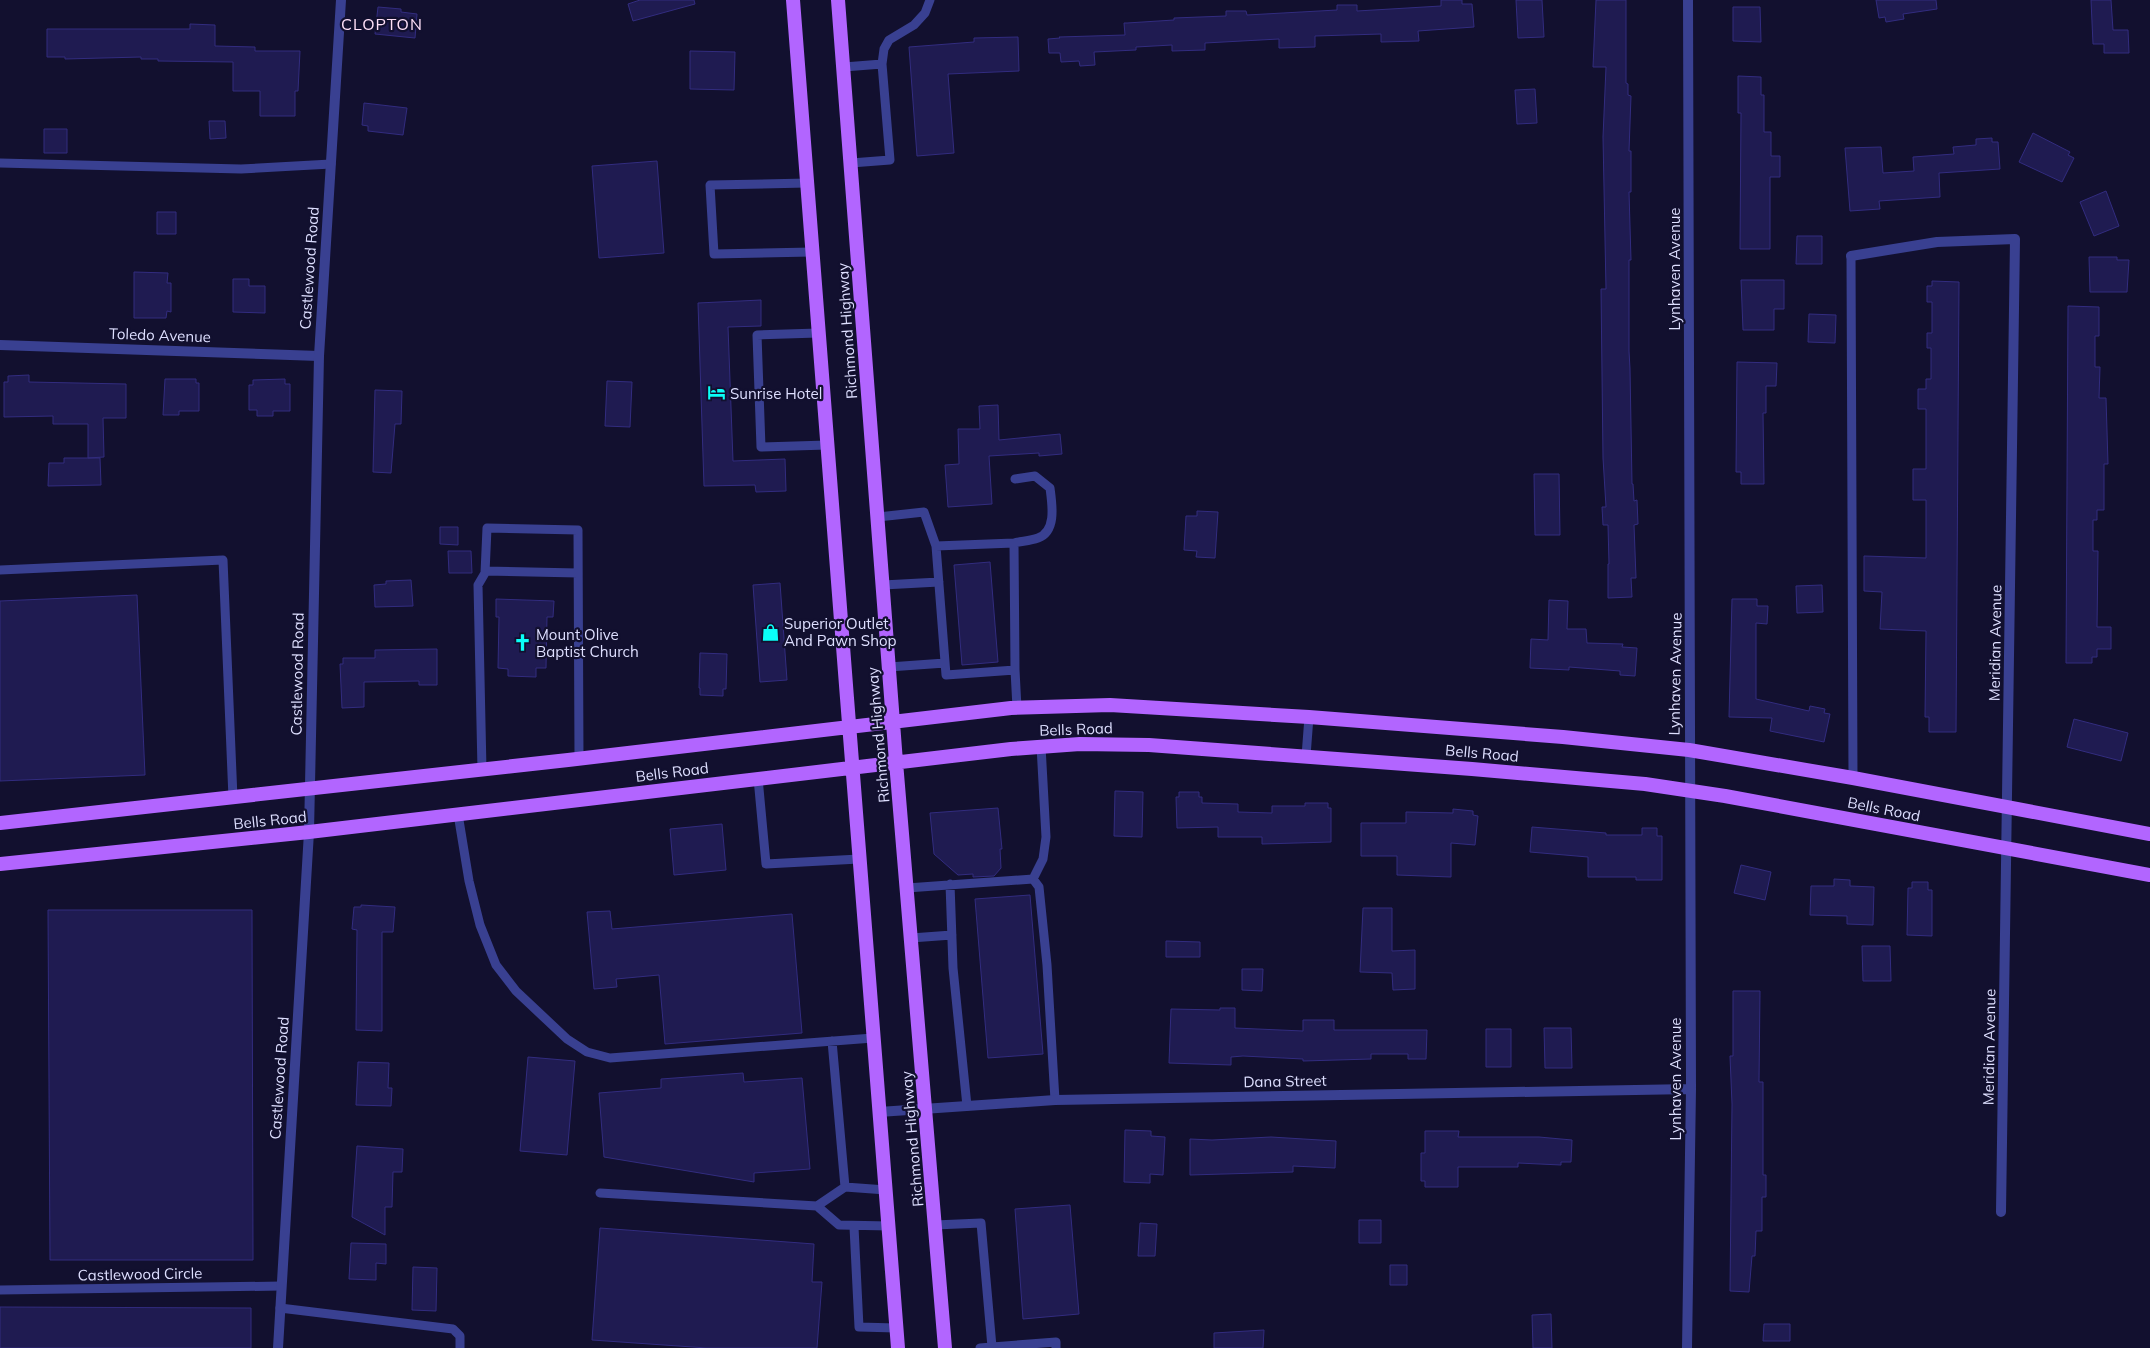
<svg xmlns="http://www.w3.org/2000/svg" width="2150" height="1348" font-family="Mulish,sans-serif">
<rect width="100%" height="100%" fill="#12102f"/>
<!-- building -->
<path fill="#1f1b51" stroke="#322c7f" d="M640,0H694L695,4L633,21L628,4Z
M1441,0H1462V4H1472L1474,27L1418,31L1419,41L1381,42V34L1315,36V47L1279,48V39L1205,43V50L1172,51V45L1136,47V50L1094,52L1095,65L1080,66L1079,61L1061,62L1060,53H1049L1048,39L1060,38L1059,37L1125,35L1124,23H1127L1174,20V18L1226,16V11H1246L1247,15L1337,10V5H1357V11L1441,6Z
M1516,0H1542L1544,37L1518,38Z
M1596,0H1626V83L1628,84V95L1631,96L1629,151H1631V192H1629L1631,260H1629V351L1630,369L1632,484H1633L1634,501L1637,500L1638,524L1634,525L1636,578H1631L1632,597L1608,598V564H1609L1608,525H1603L1602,507H1606L1603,458L1601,289H1606L1603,137L1606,67H1593Z
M1876,0H1936L1937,9L1903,14L1904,19L1886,22L1885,17L1879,18Z
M2091,0H2111L2113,30H2128L2129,53H2104V44H2093Z
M378,7L401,9V12L417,14L415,38L375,34Z
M1733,7H1760L1761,42L1733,41Z
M190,24L215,25V46L255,47V51H300L298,91H295V116H260V91H233V62L158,61V59H141V57L65,59V57H47V29H190Z
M1018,37L1019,71L948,74L954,153L917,156L909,47L974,42V38Z
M690,51L735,52L734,90L690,89Z
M1738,76L1761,77V95H1764V132H1771V156H1780V177H1770V249H1740L1741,113H1738Z
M1535,89L1537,123L1517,124L1515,90Z
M364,103L407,108L403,135L368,131V126L362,125Z
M209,121H225L226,138L210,139Z
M44,129H67V153H44Z
M2033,133L2070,152L2068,155L2074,158L2062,182L2019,162Z
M1992,138V142H1998L2000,169L1939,173L1940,197L1879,201L1880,209L1850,211L1845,148L1881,147L1883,173L1914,171L1913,157L1954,154L1953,147L1976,145V139Z
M657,161L664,253L599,258L592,166Z
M2106,191L2119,226L2094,236L2080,202Z
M157,212H176V234H157Z
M1797,236H1822V264H1796Z
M2089,257H2117V260H2129L2127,292H2090Z
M134,272L168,273L167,283H171V312L167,311L166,318H134Z
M233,279H249V286H265V313L233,312Z
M1741,280H1784V309H1774V330H1743Z
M1932,281L1959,282L1956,732H1929V717H1925L1926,631L1880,629L1882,592L1864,591V556L1926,558V500H1913V469H1926V409H1918V389H1926V379H1931V348H1927V333H1932V302H1927V286H1932Z
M761,300V326L728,327L733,461L785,459L786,491L756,492L755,485L704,486L698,303Z
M2068,306L2099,307V336H2095V367H2100L2099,398H2106L2108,464H2104V510H2097V520H2093V551H2098L2097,627H2111V649H2097V657H2092V663H2066Z
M1809,314L1836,315L1835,343L1808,342Z
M1737,362L1777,363L1776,386H1766V413H1763L1764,484H1741V472H1736Z
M29,375V382L126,384V418H103L104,457L88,458V424H53V416L4,417V382H8V376Z
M165,379H196V383H199V411H179V415H163Z
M285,379V384H290V411H273V416H257V410H249V385H253V380Z
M607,381L632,382L630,427L605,426Z
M375,390L402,391L401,424H395L391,473L373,472Z
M998,405L999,440L1060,434L1062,454L1039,456V453L989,456L992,504L948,507L945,465L959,464L958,429H980L979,406Z
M64,458H100L101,485L48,486L49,463H64Z
M1534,474H1559L1560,535H1535Z
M1197,511L1218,512L1215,558L1196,557L1197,551L1184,550L1186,516H1197Z
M440,527H458V545L440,544Z
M448,551H471L472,573H449Z
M990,562L998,662L962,665L954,565Z
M411,580L413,606L375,607L374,585L386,584V581Z
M780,583L787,680L760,682L753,585Z
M1822,585L1823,612L1797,613L1796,586Z
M137,595L145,775L0,781V601Z
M496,599L554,601L553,617H547L546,668H536V677L508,676V669L498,668L499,617H496Z
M1732,599H1757V606H1768L1767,624L1756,623V699L1809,711L1810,706L1825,709L1824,713L1830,714L1824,742L1770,731L1772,718L1729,717Z
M1549,600L1568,601L1567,629H1586L1587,643L1623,644L1622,647L1637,648L1635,676L1620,675V671L1569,667V670L1530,668L1531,639L1548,640Z
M437,649V685H419V681L364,682V707L342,708L340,664H343V658H375V650Z
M700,653L727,654L726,689H723V696L700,695V688H699Z
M2074,719L2128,733L2121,761L2067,747Z
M1115,791L1143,792L1142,837L1114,836Z
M1179,792H1199V797H1202V803L1238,804V812L1272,813V806H1305V803H1328V808H1331V842L1262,844V837H1218V827L1177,828L1176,797H1179Z
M998,808L1002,849H1000L1001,868L994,876L973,877V874L958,875L934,854L930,813Z
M1453,809L1473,811V815L1478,816L1475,845L1451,843V877L1397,875V856H1361V823H1406V812L1453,813Z
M722,824L726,870L674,875L670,829Z
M1532,827L1606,833V835H1642V828H1657V836H1662V880H1636V877H1588V857L1530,852Z
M1741,865L1771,872L1765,900L1734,893Z
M1834,879L1850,880V886L1874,887L1873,925L1847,924V916L1810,915L1811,886H1834Z
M1912,882H1928V890H1932V936L1907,935L1908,888H1912Z
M1030,895L1043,1054L988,1058L975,899Z
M361,905L395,907L393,932H382V1031L356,1030L357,930L352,929L354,907H361Z
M1363,908H1392V951L1415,950V989L1393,990L1392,973L1360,972Z
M48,910H252L253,1260H50Z
M610,911L612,929L792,914L802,1033L665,1044L659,975L616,979L617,987L594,989L587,912Z
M1166,941L1200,942V957H1166Z
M1862,946H1890L1891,981H1863Z
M1242,969H1263L1262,991L1242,990Z
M1733,991H1760L1759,1082H1763V1175H1766V1197H1762V1231H1756L1755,1256H1752L1749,1292L1730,1291L1732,1104L1730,1056H1733Z
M1220,1008H1235V1028L1303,1031V1020H1334V1030H1427L1426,1059H1408V1054H1371V1059L1303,1061V1059L1243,1056L1231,1057V1065L1169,1063L1171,1009L1220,1010Z
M1544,1028H1571L1572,1068H1545Z
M1486,1029H1511V1067H1486Z
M528,1057L575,1061L567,1155L520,1151Z
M358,1062L389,1063L388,1088H392L391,1106L356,1105Z
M743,1073L744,1082L802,1078L810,1169L754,1173V1182L604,1157L599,1093L661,1088V1079Z
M1125,1130L1151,1131V1136L1165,1137L1163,1175L1150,1174V1183L1124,1182Z
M1425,1131H1459L1458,1137H1539L1572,1140L1571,1162H1561V1165L1518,1163V1167H1458V1187H1425V1181H1421V1153H1425Z
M1271,1137L1336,1141L1335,1168L1293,1166V1172L1190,1175V1139L1212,1140Z
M357,1146L403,1149L402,1172H393L392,1207H385V1235L352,1217Z
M1070,1205L1079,1314L1023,1319L1015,1209Z
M1359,1220H1381V1243H1359Z
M1140,1223L1157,1224L1155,1256H1138Z
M600,1228L814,1244L812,1282H822L817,1348H707L592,1340Z
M351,1243L386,1244V1264L376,1263V1280L349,1279Z
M1390,1265H1407V1285H1390Z
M413,1267L437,1268L436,1311L412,1310Z
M0,1307L251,1308V1348H0Z
M1551,1314L1552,1348H1533L1532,1315Z
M1764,1324H1790V1341H1763Z
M1264,1330L1263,1348H1214V1333Z"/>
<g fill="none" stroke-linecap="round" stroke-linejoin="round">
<!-- service -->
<path stroke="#394091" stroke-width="9" d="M882,64L884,49L889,40L914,25L925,13L930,0
M844,67L882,64L890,160L851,163
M0,163L241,169L331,164
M807,183L710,185L714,254L812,252
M1851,256L1853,778
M818,333L757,335L761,447L827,445
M878,517L924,512L936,546L946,675L1015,670L1014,543L936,546
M1014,543C1022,541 1030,541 1038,538C1057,531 1052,504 1050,488L1035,476L1015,479
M0,570L223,560L233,798
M485,571L578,573
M883,585L939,582
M889,667L945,663
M1015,670L1017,708
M1306,756L1309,717
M482,770L478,585L485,573L487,528L578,530L579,759
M758,778L766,864L859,859
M458,814L469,881L480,925L496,965L516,991L567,1039L587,1052L610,1058L873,1038
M1033,879L1043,859L1046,837L1041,746
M950,884L953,968L967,1106
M907,888L1033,879L1039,887L1047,965L1055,1100
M911,938L952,935
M832,1041L845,1187
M600,1193L817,1206L845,1187L886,1190
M817,1206L839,1225L890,1226
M935,1225L981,1223L992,1347L980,1348
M854,1227L859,1327L896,1328
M0,1290L281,1286
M280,1308L453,1329L460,1336V1348
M992,1347L1056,1342V1348"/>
<!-- minor -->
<path stroke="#394091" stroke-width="10" d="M1851,256L1937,242L2015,239L2001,1212
M0,345L319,356
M879,1112L1055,1100L1691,1089
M1687,1348L1691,1089L1688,0"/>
<!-- tertiary -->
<path stroke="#394091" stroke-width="10" d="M278,1348L309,832L319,356L341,0"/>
<!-- primary -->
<path stroke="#b265ff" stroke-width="14" d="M793,0C827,449 863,899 898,1348
M838,0L896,762L945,1348
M0,823L568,760L1011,708L1110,705L1309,717L1563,737L1689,750L1853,778L2150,834
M0,864L309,832L1011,749L1080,744L1149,745L1472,769L1645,784L1725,796L2150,875"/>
</g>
<!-- icons -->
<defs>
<symbol id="hotel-bare" viewBox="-9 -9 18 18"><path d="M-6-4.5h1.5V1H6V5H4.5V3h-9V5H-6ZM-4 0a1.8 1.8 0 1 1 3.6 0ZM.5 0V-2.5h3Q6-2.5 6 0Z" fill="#0afff8" stroke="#12102f" stroke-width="2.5" paint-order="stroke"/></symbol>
<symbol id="shop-bare" viewBox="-9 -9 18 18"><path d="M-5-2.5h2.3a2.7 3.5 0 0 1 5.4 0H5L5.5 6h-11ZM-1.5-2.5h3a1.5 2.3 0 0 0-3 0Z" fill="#0afff8" stroke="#12102f" stroke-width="2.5" paint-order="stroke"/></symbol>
<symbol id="church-bare" viewBox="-9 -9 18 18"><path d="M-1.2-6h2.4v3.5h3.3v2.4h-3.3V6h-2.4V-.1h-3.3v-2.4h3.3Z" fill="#0afff8" stroke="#12102f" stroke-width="2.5" paint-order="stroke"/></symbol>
</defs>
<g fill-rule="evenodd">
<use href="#hotel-bare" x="704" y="380" width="25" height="25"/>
<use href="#shop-bare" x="758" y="620" width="25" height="25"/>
<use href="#church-bare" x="510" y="630" width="25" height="25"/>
</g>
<g text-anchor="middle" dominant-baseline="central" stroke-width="4.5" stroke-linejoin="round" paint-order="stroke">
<!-- street labels -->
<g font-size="15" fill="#dedfff" stroke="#12102f">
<text transform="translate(309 268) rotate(-86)">Castlewood Road</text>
<text transform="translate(1674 269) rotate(-90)">Lynhaven Avenue</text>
<text transform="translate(847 331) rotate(-94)">Richmond Highway</text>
<text transform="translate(160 335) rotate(2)">Toledo Avenue</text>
<text transform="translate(1995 643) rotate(-89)">Meridian Avenue</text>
<text transform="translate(297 674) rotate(-89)">Castlewood Road</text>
<text transform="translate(1675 674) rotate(-89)">Lynhaven Avenue</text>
<text transform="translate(1076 729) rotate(-2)">Bells Road</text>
<text transform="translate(878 735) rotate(-95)">Richmond Highway</text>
<text transform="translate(1482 753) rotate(5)">Bells Road</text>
<text transform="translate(672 772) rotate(-7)">Bells Road</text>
<text transform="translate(1884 809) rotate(11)">Bells Road</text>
<text transform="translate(270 820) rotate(-6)">Bells Road</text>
<text transform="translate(1989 1047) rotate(-89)">Meridian Avenue</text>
<text transform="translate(279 1078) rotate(-86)">Castlewood Road</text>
<text transform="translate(1675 1079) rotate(-90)">Lynhaven Avenue</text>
<text transform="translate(1285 1081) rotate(-1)">Dana Street</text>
<text transform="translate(912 1139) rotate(-95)">Richmond Highway</text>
<text transform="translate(140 1274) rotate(-1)">Castlewood Circle</text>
</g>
<!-- poi labels -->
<g font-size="15" fill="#dedfff" stroke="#12102f" text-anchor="start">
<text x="730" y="393">Sunrise Hotel</text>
<text x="784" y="623">Superior Outlet<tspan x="784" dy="17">And Pawn Shop</tspan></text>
<text x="536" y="634">Mount Olive<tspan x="536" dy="17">Baptist Church</tspan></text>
</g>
<!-- neighbourhood labels -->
<g font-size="16" letter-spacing="1" fill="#ffe0f8" stroke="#12102f">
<text x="382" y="24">CLOPTON</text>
</g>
</g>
</svg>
